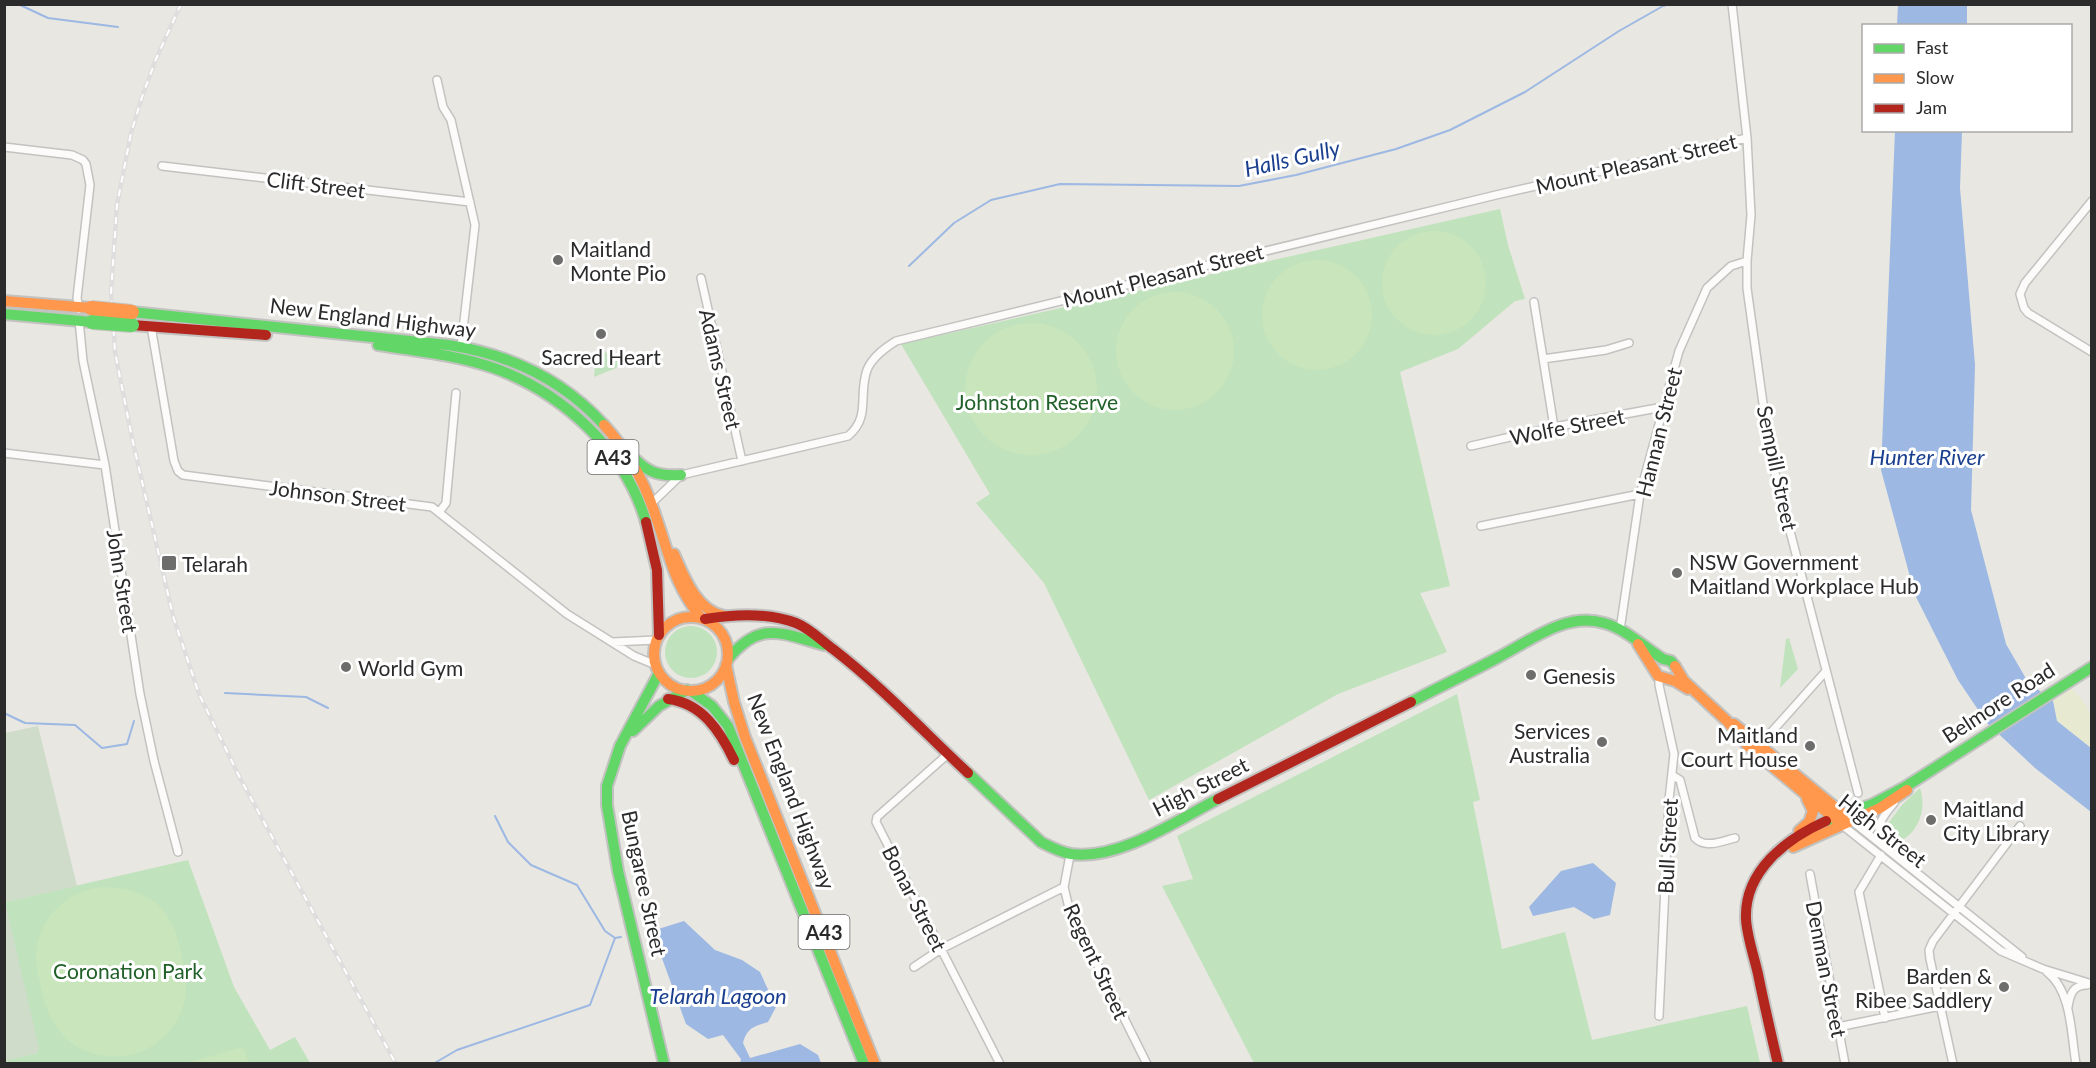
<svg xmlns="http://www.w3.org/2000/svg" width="2096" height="1068" font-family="Lato,sans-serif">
<rect width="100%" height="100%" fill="#e8e7e1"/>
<!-- green -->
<path fill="#c0e2bd" d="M1500,209L1508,245L1525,299L1515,301L1458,349L1400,372L1450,586L1420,593L1447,652L1338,694L1149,800L1044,583L976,503L990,494L901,344Z
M603,349L609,356L617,359L619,364L616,368L594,377L596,353L598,350Z
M665 652a26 26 0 1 1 52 0a26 26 0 1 1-52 0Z
M1789,638L1798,669L1780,688L1786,639Z
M1457,694L1480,800L1473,802L1502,949L1565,932L1592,1040L1747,1006L1760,1063H1254L1162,886L1193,879L1177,836Z
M1920,788C1927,809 1919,832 1899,842L1889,835L1887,825L1902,805Z
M188,860L234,987L270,1050L295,1037L310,1063L5,1064L4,1061L37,1053L5,902Z"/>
<!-- sand -->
<path fill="#e7ead1" d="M2071,689C2096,712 2091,717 2091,748L2057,721L2053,701Z"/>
<!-- cemetery -->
<path fill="#cfdcca" d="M38,726L77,886L5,902L39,1048L37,1053L5,1061V733Z"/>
<!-- pitch -->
<path fill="#c8e5bb" d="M1382 283a52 52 0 1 1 104 0a52 52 0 1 1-104 0Z
M1262 315a55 55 0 1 1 110 0a55 55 0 1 1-110 0Z
M1116 351a59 59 0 1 1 118 0a59 59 0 1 1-118 0Z
M965 389a66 66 0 1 1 132 0a66 66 0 1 1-132 0Z
M102,887C119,887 135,890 150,899C169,911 177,932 181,953C184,964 187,976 186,989C185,1023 157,1053 123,1056C76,1060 50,1031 41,988C39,978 36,968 36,957C37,920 66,890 102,887Z
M243,1047L249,1063H186Z"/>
<!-- water -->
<path fill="#9cb8e3" d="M1898,5H1967V25H1897Z
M1895,131H1962L1960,188L1975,365L1971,510L2006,644L2028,682L2053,701L2057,721L2091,748V812L2035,768L1987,723L1958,680L1915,595L1881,470Z
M1593,863L1616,883L1610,915L1594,919L1574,907L1533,916L1529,907L1561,871Z
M684,921L715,950L742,960L760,972L776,1007L768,1022C754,1026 747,1028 743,1043L750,1058L800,1044L818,1055L821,1063H740L741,1059L723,1035L708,1039L686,1024L652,931Z"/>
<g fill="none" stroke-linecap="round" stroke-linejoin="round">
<!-- stream -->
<path stroke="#9cb8e3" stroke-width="2" d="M18,4L48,18L118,27
M909,266L954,223L991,200L1060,184L1239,186L1296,175L1396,149L1450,130L1525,92L1619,31L1663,6L1670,4
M225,693L306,697L328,708
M4,713L25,723L75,725L102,748L127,744L134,721
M495,816L508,842L531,865L577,885L605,931L615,938L621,937
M646,932L652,931
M433,1064L457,1050L590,1005L615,938"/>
<defs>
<path id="street" d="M1732,4L1747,138L1751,215L1747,261V288L1770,454L1858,793
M437,80L443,107L451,120L475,225L461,347
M4,147L72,155L83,160L86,164L90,185L77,298L79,309
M162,166L470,202
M2092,201L2025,283L2020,294L2024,308L2028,313L2092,352
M701,278L742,461
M1534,302L1554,427
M79,320L83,361L105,465L140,694L154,761L178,852
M151,326L174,461L178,471L183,475L432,507L567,614L634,656L656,665
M1543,359L1606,350L1629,343
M1471,446L1554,427L1663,407
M4,453L105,465
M652,503L681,475L848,436C871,417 858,395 867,370C872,357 885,348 896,341L1496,195L1747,138
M440,511L446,503L456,393
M1481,526L1640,494
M1620,630L1640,494L1679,351L1707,288L1731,266L1747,261
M613,642L656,640
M1758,747L1826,671
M948,754L877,817L876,822L1000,1064
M1672,775L1680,780L1695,838C1705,849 1722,841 1735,838
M1852,821L2022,957
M1842,825L2001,951L2043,969L2092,984
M1880,843C1875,826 1883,816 1894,803
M1070,855L1064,887L1069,908L1147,1064
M1881,855L1859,892L1885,1018
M1810,874L1845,1064
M914,967L941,949L1064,887
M2047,972C2072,991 2071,1035 2076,1064
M2068,1007C2070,994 2073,985 2087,985
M1659,1016L1669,800L1674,754L1659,685V677
M1838,1027L1940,1006
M1953,1064L1930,959L1929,950L1933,941L2020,826"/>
<path id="fast" d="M132,312L448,345C509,354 562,379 604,425
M4,314L92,322
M378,345C417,351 457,355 494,368C563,393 625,450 646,522
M636,460C650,474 662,476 681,475
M728,659C760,620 781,633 824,645
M659,673L620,746L607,786V805L618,871L664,1064
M691,691L712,706L728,726L864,1064
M1411,702C1439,687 1469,673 1497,658C1530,641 1565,612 1604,623C1626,629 1644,647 1663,659L1671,661L1675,666
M633,731L659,706L687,690
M968,773L1041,842C1051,847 1060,852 1071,854C1118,861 1178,820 1218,799
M1826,821L1873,804L1905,787L2092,667"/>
<path id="slow" d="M4,301L91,308
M604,425C628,451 645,483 656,517C670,557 674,584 701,618
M674,554C684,577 697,611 724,616
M654 654a37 37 0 1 1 74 0a37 37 0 1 1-74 0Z
M1638,644L1658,676L1675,681L1688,689
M726,665L734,702L745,737L875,1064
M1675,666L1684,681L1727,721L1748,746L1842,825
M1734,724L1847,817
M1799,831L1809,822L1813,811L1807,799
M1793,847L1880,808L1907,790"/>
<path id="jam" d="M132,325L266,335
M646,522L657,570L659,635
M705,619C735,614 767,612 796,623C809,628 821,640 833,649C881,686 924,732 968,773
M668,699C702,703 720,731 734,760
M1218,799L1411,702
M1778,1064C1771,1034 1764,1004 1758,974C1754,956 1747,937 1746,919C1744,871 1786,839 1826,821"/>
</defs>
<!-- street casing -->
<use href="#street" stroke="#c2c2c1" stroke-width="10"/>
<!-- fast casing -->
<use href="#fast" stroke="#c2c2c1" stroke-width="14"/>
<!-- slow casing -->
<use href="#slow" stroke="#c2c2c1" stroke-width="14"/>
<!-- jam casing -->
<use href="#jam" stroke="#c2c2c1" stroke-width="14"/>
<!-- street -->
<use href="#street" stroke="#fcfbfa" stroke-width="7"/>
<!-- fast -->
<use href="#fast" stroke="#63d668" stroke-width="10"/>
<!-- slow -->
<use href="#slow" stroke="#ff974d" stroke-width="10"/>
<!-- jam -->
<use href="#jam" stroke="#b3261e" stroke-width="10"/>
<defs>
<path id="rail" d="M181,4L156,59L142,97L131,133L117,205L111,293L115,352L132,438L173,616L199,694L241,780L396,1064"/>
</defs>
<!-- rail casing -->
<use href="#rail" stroke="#dedede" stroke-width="4.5"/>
<!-- rail -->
<use href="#rail" stroke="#fff" stroke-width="2" stroke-dasharray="7" stroke-linecap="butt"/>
<defs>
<path id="fast-bridge" d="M92,322L132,325"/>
<path id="slow-bridge" d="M91,308L132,312"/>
</defs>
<!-- fast-bridge casing -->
<use href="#fast-bridge" stroke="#c5c4c2" stroke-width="16" stroke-linecap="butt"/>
<!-- slow-bridge casing -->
<use href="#slow-bridge" stroke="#c5c4c2" stroke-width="16" stroke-linecap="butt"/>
<!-- fast-bridge -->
<use href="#fast-bridge" stroke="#63d668" stroke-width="14"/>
<!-- slow-bridge -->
<use href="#slow-bridge" stroke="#ff974d" stroke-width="14"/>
</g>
<!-- markers -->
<g fill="#6d6d6b" stroke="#fff" stroke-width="2">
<circle cx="558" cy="260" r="6"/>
<circle cx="601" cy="334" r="6"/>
<rect x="161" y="555" width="16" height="16" rx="3"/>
<circle cx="1677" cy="573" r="6"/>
<circle cx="346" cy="667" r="6"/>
<circle cx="1531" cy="675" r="6"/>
<circle cx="1602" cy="742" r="6"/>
<circle cx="1810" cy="746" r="6"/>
<circle cx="1931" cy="820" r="6"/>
<circle cx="2004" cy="987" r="6"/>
</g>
<g text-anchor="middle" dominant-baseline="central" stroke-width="6" stroke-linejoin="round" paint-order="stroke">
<!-- shield labels -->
<g fill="#fff" stroke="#6b6b6b" stroke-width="1.5">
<rect x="587.5" y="440" width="51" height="34" rx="4.5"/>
<rect x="798.5" y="915" width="51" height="34" rx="4.5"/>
</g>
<g font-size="20" font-weight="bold" fill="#2b2b2b">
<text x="613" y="457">A43</text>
<text x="824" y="932">A43</text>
</g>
<!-- street labels -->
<g font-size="21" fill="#2b2b2b" stroke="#fff">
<text transform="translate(1636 163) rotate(-13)">Mount Pleasant Street</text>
<text transform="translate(316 184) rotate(7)">Clift Street</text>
<text transform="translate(1163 275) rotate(-14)">Mount Pleasant Street</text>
<text transform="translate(373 317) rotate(7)">New England Highway</text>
<text transform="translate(721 369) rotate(77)">Adams Street</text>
<text transform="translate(1567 426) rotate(-11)">Wolfe Street</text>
<text transform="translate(1658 432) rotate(-76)">Hannan Street</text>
<text transform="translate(1778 468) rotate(78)">Sempill Street</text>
<text transform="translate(338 495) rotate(7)">Johnson Street</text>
<text transform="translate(123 581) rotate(81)">John Street</text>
<text transform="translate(1998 702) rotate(-33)">Belmore Road</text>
<text transform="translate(1200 786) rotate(-27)">High Street</text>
<text transform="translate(792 791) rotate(69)">New England Highway</text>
<text transform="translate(1883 830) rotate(38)">High Street</text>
<text transform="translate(1667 846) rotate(-87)">Bull Street</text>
<text transform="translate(645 883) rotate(78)">Bungaree Street</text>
<text transform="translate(915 898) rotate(63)">Bonar Street</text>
<text transform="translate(1097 961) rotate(65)">Regent Street</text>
<text transform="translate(1827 969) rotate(79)">Denman Street</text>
</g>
<!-- poi labels -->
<g font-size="21" fill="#2b2b2b" stroke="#fff" text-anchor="start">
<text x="570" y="248">Maitland<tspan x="570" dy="24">Monte Pio</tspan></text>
<text x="601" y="356" text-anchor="middle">Sacred Heart</text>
<text x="1689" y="561">NSW Government<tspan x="1689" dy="24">Maitland Workplace Hub</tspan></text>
<text x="182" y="563">Telarah</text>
<text x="358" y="667">World Gym</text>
<text x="1543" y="675">Genesis</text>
<text x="1590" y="730" text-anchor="end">Services<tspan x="1590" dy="24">Australia</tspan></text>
<text x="1798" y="734" text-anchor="end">Maitland<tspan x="1798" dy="24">Court House</tspan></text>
<text x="1943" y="808">Maitland<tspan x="1943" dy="24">City Library</tspan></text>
<text x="1992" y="975" text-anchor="end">Barden &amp;<tspan x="1992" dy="24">Ribee Saddlery</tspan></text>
</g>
<!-- park labels -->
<g font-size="21" fill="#216129" stroke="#fff">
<text x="1037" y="401">Johnston Reserve</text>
<text x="128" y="970">Coronation Park</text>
</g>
<!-- water labels -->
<g font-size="22" font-style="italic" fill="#1a3f8f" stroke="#fff">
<text transform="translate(1292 158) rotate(-13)">Halls Gully</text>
<text x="1927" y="456">Hunter River</text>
<text x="718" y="995">Telarah Lagoon</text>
</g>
</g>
<!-- border -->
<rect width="2096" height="1068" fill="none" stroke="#2b2b2b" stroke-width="12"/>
<!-- legend -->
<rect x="1862" y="24" width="210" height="108" fill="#ffffff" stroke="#aaaaaa" stroke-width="1.5"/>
<rect x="1874" y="44" width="30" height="9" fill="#63d668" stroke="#aaaaaa" stroke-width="1.5"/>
<text x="1916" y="54" font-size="18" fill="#2b2b2b">Fast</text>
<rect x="1874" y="74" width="30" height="9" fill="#ff974d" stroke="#aaaaaa" stroke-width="1.5"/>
<text x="1916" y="84" font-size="18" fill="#2b2b2b">Slow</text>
<rect x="1874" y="104" width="30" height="9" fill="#b3261e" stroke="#aaaaaa" stroke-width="1.5"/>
<text x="1916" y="114" font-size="18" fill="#2b2b2b">Jam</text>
</svg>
